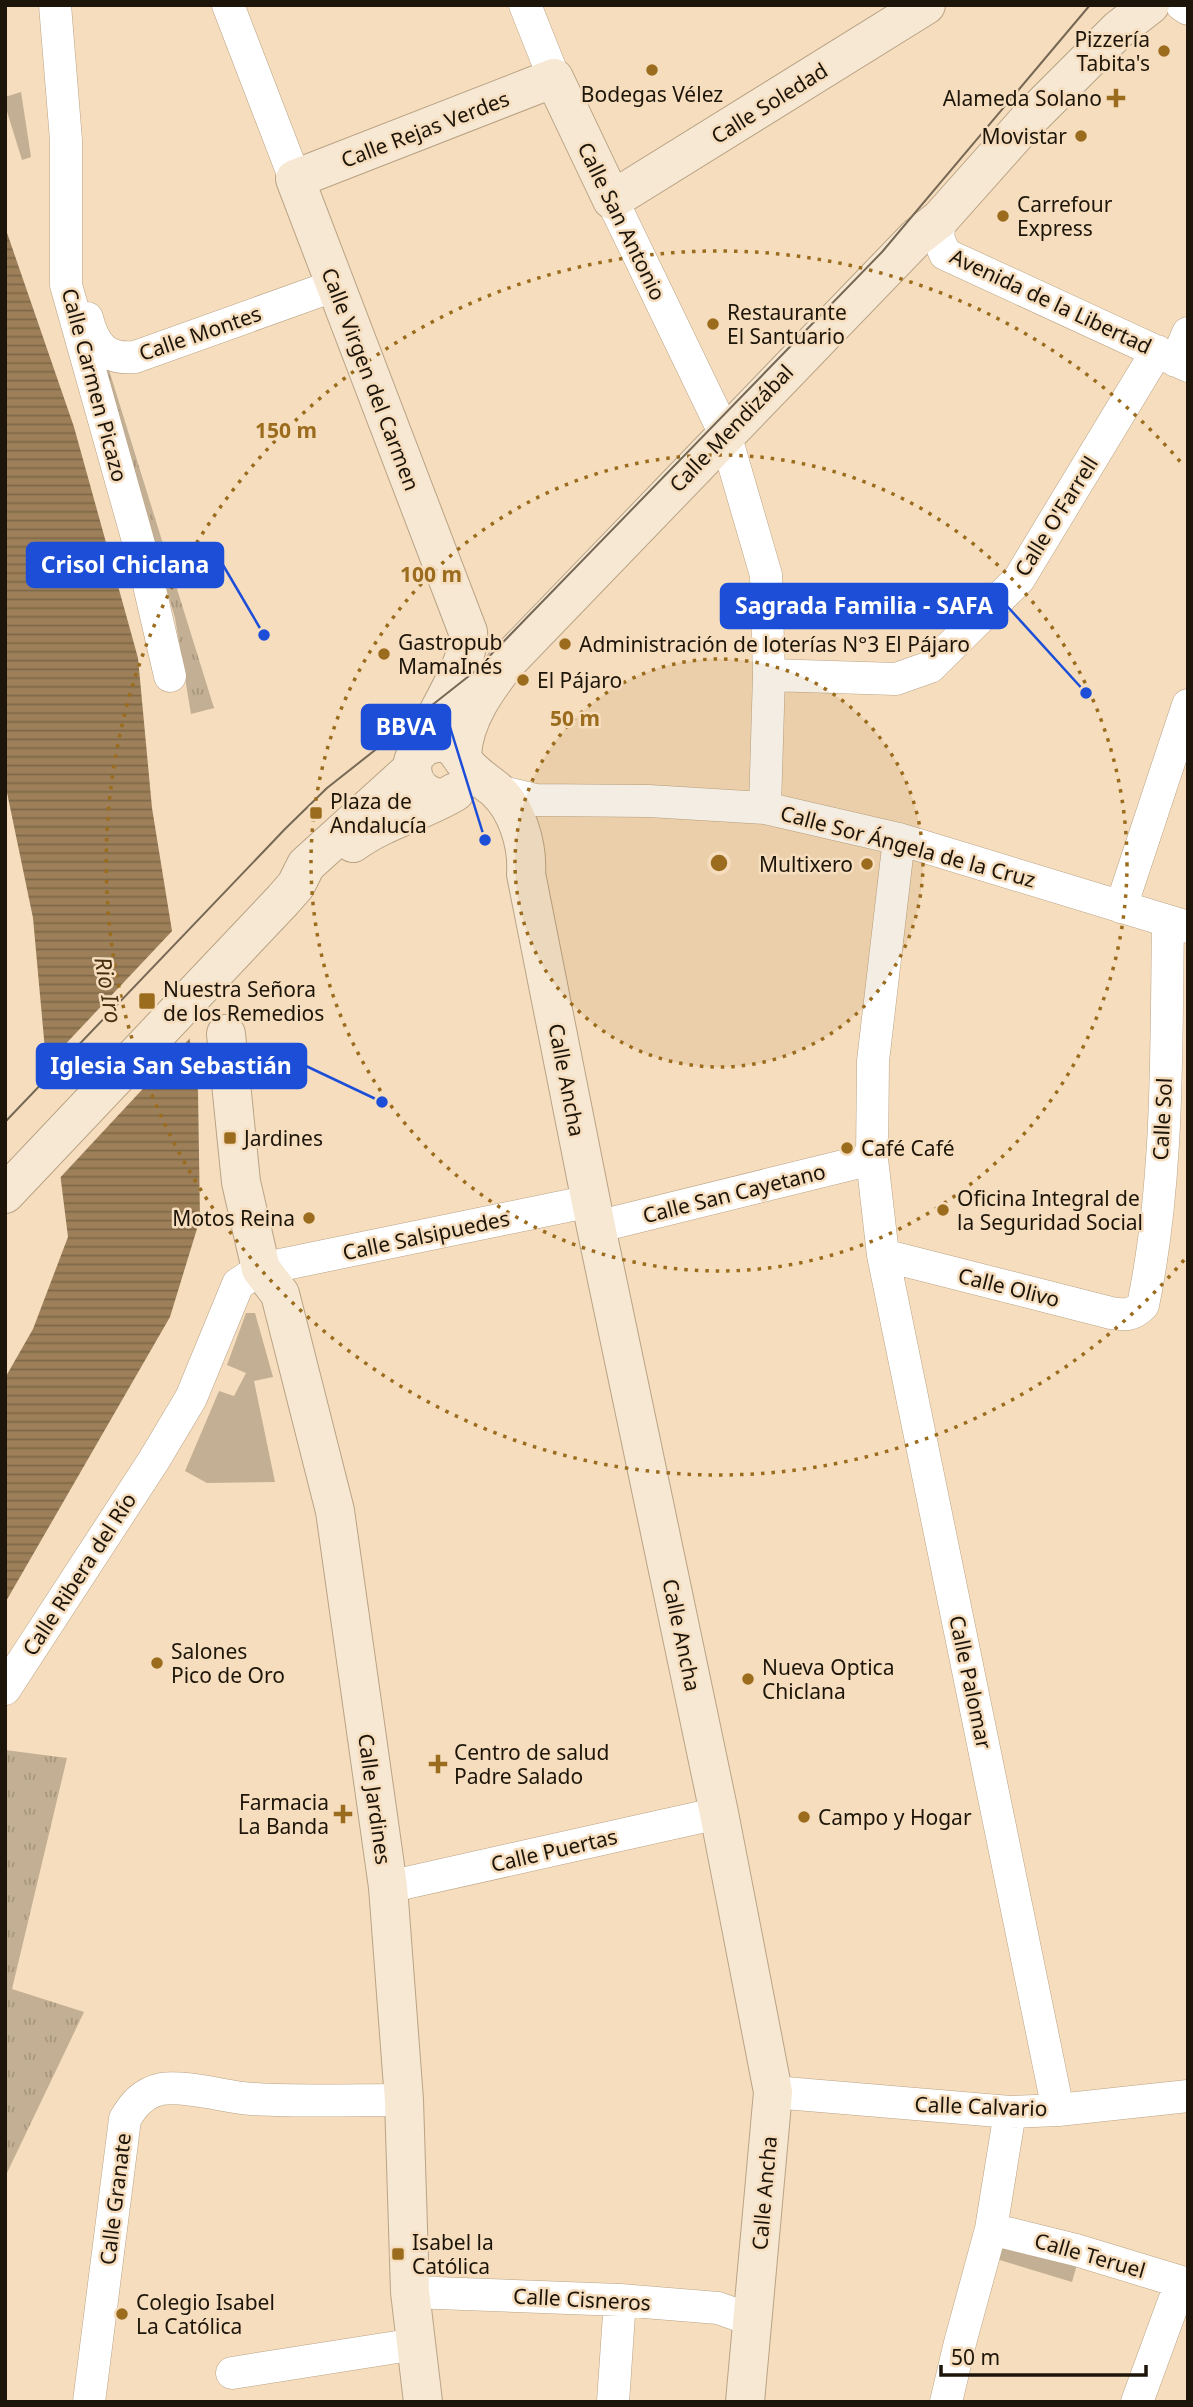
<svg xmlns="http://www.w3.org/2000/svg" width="1193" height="2407" font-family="'Noto Sans',sans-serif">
<defs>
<pattern id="grass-tufts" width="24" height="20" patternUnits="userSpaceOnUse" patternTransform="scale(1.75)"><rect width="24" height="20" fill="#c3af93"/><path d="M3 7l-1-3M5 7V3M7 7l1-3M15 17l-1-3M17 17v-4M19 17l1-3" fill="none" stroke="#a7967d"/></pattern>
<pattern id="water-rules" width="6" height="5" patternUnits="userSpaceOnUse" patternTransform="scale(1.75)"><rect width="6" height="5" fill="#9d8059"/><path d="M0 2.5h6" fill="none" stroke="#7f6848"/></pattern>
</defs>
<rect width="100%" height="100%" fill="#f5ddbe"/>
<!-- grass -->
<path fill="url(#grass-tufts)" d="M109,370L214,708L191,714L175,618L103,372Z
M5,1750L67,1758L12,1989L84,2012L5,2177Z"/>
<!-- park -->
<path fill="#c3af93" d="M21,92L31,157L22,160L5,105V97Z
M246,1313H255L273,1377L254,1381L275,1482L207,1483L185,1471L219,1391L234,1396L246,1373L227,1365Z
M999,2238L1078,2261L1072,2282L993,2258Z"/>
<!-- water -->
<path fill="url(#water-rules)" d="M5,227L74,427L138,658L152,808L198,1091L200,1219L170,1317L5,1603V1378L33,1329L68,1237L46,1061L33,918L5,783Z"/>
<!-- pier -->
<path fill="#f5ddbe" d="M174,929L192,1036L57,1181L43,1068Z"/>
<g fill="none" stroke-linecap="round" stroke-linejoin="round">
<defs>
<path id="street" d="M55,5L66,140V285L142,555L170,676
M228,5L295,179
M525,5L554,78
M1182,5L1188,9
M612,200L725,434L766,575L769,675L765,808
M940,219L938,237L945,254L1188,366
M87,318C94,345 105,360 135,357L336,285
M1176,361L1188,333
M769,675L896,679L930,667L1019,579L1157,351
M497,791L536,800L649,801L765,808L899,839L1188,927
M899,839L873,1061L872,1159L883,1255L1058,2110
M1121,907L1188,705
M596,1227L872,1159
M883,1255L1111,1313C1124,1315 1133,1316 1143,1305C1169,1180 1166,1048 1168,921
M5,1689L154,1460L191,1398L238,1284L261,1269L591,1201
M388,1887L719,1813
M773,2092L1010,2112L1058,2110L1188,2096
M991,2229L1076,2250L1188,2284
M410,2292L620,2300L718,2308L752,2320
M232,2373L416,2344
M89,2402L125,2119C133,2105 143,2093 161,2089C185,2085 226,2097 252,2099C303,2102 353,2100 404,2100
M613,2402L620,2300
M946,2402L960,2343L991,2229L1010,2112
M1137,2402L1181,2282"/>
<path id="secondary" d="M421,750C432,715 471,665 468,632L295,179L554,78L612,200L926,5
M462,755C464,719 486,689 507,662L917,237L940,219L1029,119L1119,29L1150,5
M442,798C404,795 402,745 438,743C454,742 458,754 466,764C474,774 485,781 495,789C517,808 528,845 526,874L596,1227L719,1813L773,2092L745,2402
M353,843C384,820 422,812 455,792
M226,1034L241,1182L261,1269L280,1294L335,1511L388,1887L404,2100L410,2292L423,2402
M5,1194L283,900L296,885L306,865L412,769"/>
</defs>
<!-- street casing -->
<use href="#street" stroke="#baa385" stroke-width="33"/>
<!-- secondary casing -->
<use href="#secondary" stroke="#baa385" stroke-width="40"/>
<!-- street -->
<use href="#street" stroke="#fff" stroke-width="32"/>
<!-- secondary -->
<use href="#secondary" stroke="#f6e8d3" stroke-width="38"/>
<!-- tram -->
<path stroke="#776855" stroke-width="2" d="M5,1122L285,829L327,788L474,672L882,252L1090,5"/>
</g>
<!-- distance rings -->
<circle cx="719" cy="863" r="204" fill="#9b6c1d" fill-opacity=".12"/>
<g fill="none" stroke="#9b6c1d" stroke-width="3.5" stroke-dasharray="3.5 7">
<circle cx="719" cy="863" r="204"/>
<circle cx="719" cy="863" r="408"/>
<path d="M1184 1260A612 612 0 1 1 1184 466"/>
</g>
<!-- markers -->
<g fill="#9b6c1d" stroke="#f5ddbe" stroke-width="2.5">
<circle cx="1164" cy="51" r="7"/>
<circle cx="652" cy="70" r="7"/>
<path d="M1112.5 87.5h7v7h7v7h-7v7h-7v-7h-7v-7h7z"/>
<circle cx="1081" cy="136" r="7"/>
<circle cx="1003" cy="216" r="7"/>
<circle cx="713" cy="324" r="7"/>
<circle cx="565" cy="644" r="7"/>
<circle cx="384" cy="654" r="7"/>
<circle cx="523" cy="680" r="7"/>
<rect x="309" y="806" width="14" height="14" rx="3.5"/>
<circle cx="867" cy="864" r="7"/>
<rect x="138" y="992" width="18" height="18" rx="3.5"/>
<rect x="223" y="1131" width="14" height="14" rx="3.5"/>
<circle cx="847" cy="1148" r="7"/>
<circle cx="943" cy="1210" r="7"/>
<circle cx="309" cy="1218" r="7"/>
<circle cx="157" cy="1663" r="7"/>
<circle cx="748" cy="1679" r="7"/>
<path d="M434.5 1753.5h7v7h7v7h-7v7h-7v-7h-7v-7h7z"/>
<path d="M339.5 1803.5h7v7h7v7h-7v7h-7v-7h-7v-7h7z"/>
<circle cx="804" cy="1817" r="7"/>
<rect x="391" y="2247" width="14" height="14" rx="3.5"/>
<circle cx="122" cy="2314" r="7"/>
</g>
<g text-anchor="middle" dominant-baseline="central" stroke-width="5" stroke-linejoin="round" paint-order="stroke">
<!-- poi labels -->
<g font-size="21" fill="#1d1509" stroke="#f5ddbe" text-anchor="start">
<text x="1150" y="39" text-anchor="end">Pizzería<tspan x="1150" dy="24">Tabita's</tspan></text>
<text x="652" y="94" text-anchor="middle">Bodegas Vélez</text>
<text x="1102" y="98" text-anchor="end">Alameda Solano</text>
<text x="1067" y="136" text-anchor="end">Movistar</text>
<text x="1017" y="204">Carrefour<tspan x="1017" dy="24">Express</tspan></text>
<text x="727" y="312">Restaurante<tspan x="727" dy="24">El Santuario</tspan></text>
<text x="398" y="642">Gastropub<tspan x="398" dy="24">MamaInés</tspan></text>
<text x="579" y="644">Administración de loterías N°3 El Pájaro</text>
<text x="537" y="680">El Pájaro</text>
<text x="330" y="801">Plaza de<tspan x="330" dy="24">Andalucía</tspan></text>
<text x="853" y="864" text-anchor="end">Multixero</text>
<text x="163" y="989">Nuestra Señora<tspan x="163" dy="24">de los Remedios</tspan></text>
<text x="244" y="1138">Jardines</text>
<text x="861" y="1148">Café Café</text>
<text x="957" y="1198">Oficina Integral de<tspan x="957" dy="24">la Seguridad Social</tspan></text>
<text x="295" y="1218" text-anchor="end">Motos Reina</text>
<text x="171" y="1651">Salones<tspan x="171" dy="24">Pico de Oro</tspan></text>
<text x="762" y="1667">Nueva Optica<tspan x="762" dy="24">Chiclana</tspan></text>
<text x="454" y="1752">Centro de salud<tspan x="454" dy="24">Padre Salado</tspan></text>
<text x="329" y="1802" text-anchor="end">Farmacia<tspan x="329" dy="24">La Banda</tspan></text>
<text x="818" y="1817">Campo y Hogar</text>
<text x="412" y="2242">Isabel la<tspan x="412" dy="24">Católica</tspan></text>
<text x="136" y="2302">Colegio Isabel<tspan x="136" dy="24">La Católica</tspan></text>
</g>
<!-- street labels -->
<g font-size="21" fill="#1d1509" stroke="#f5ddbe">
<text transform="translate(769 103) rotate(-32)">Calle Soledad</text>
<text transform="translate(425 129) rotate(-21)">Calle Rejas Verdes</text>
<text transform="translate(622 221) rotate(64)">Calle San Antonio</text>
<text transform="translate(1051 301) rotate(25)">Avenida de la Libertad</text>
<text transform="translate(200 333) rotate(-19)">Calle Montes</text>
<text transform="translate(371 379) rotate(69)">Calle Virgen del Carmen</text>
<text transform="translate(95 385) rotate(75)">Calle Carmen Picazo</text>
<text transform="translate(731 428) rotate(-46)">Calle Mendizábal</text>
<text transform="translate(1056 516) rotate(-58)">Calle O'Farrell</text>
<text transform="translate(908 846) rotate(15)">Calle Sor Ángela de la Cruz</text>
<text transform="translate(567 1080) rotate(79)">Calle Ancha</text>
<text transform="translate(1162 1119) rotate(-87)">Calle Sol</text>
<text transform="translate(734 1193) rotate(-14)">Calle San Cayetano</text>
<text transform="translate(426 1235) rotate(-12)">Calle Salsipuedes</text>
<text transform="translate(1009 1287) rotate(14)">Calle Olivo</text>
<text transform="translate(79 1574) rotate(-57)">Calle Ribera del Río</text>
<text transform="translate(682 1635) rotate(78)">Calle Ancha</text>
<text transform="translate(971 1682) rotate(78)">Calle Palomar</text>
<text transform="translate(375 1799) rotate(82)">Calle Jardines</text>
<text transform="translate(554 1850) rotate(-13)">Calle Puertas</text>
<text transform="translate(981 2106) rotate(2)">Calle Calvario</text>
<text transform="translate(764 2193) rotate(-85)">Calle Ancha</text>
<text transform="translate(115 2199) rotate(-83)">Calle Granate</text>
<text transform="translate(1090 2255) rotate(16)">Calle Teruel</text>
<text transform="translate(582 2299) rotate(3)">Calle Cisneros</text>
</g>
<!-- water labels -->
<g font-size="23" font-style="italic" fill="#46300f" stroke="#f5ddbe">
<text transform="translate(109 990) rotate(80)">Rio Iro</text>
</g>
</g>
<circle cx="719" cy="863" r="10" fill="#9b6c1d" stroke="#f5ddbe" stroke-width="3.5"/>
<g font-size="21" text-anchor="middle" font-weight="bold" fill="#9b6c1d" stroke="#f5ddbe" stroke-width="5" stroke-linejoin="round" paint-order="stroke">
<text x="286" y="438">150 m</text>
<text x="431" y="582">100 m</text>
<text x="575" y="726">50 m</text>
</g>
<!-- callouts -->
<path fill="none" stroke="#1d4ed8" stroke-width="2.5" d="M264 635L223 565M1086 693L1007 606M485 840L450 727M382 1102L306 1066"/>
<g fill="#1d4ed8" stroke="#f5ddbe" stroke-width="2.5">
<circle cx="264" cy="635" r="7"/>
<circle cx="1086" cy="693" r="7"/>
<circle cx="485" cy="840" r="7"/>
<circle cx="382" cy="1102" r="7"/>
</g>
<g fill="#1d4ed8" stroke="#1d4ed8" stroke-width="2.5">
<rect x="27" y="543" width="196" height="44" rx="7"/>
<rect x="721" y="584" width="286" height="44" rx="7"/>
<rect x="362" y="705" width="88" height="44" rx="7"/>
<rect x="37" y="1044" width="269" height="44" rx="7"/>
</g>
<g font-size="23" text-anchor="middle" font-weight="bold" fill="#fff">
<text x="125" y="573">Crisol Chiclana</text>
<text x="864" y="614">Sagrada Familia - SAFA</text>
<text x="406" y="735">BBVA</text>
<text x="171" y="1074">Iglesia San Sebastián</text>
</g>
<!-- border -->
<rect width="1193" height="2407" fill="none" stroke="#1d1509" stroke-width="14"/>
<!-- scale -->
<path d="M941 2365v10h205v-10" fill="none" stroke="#1d1509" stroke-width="3.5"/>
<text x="951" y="2365" font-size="21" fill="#1d1509" stroke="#f5ddbe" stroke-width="5" paint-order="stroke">50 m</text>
</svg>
